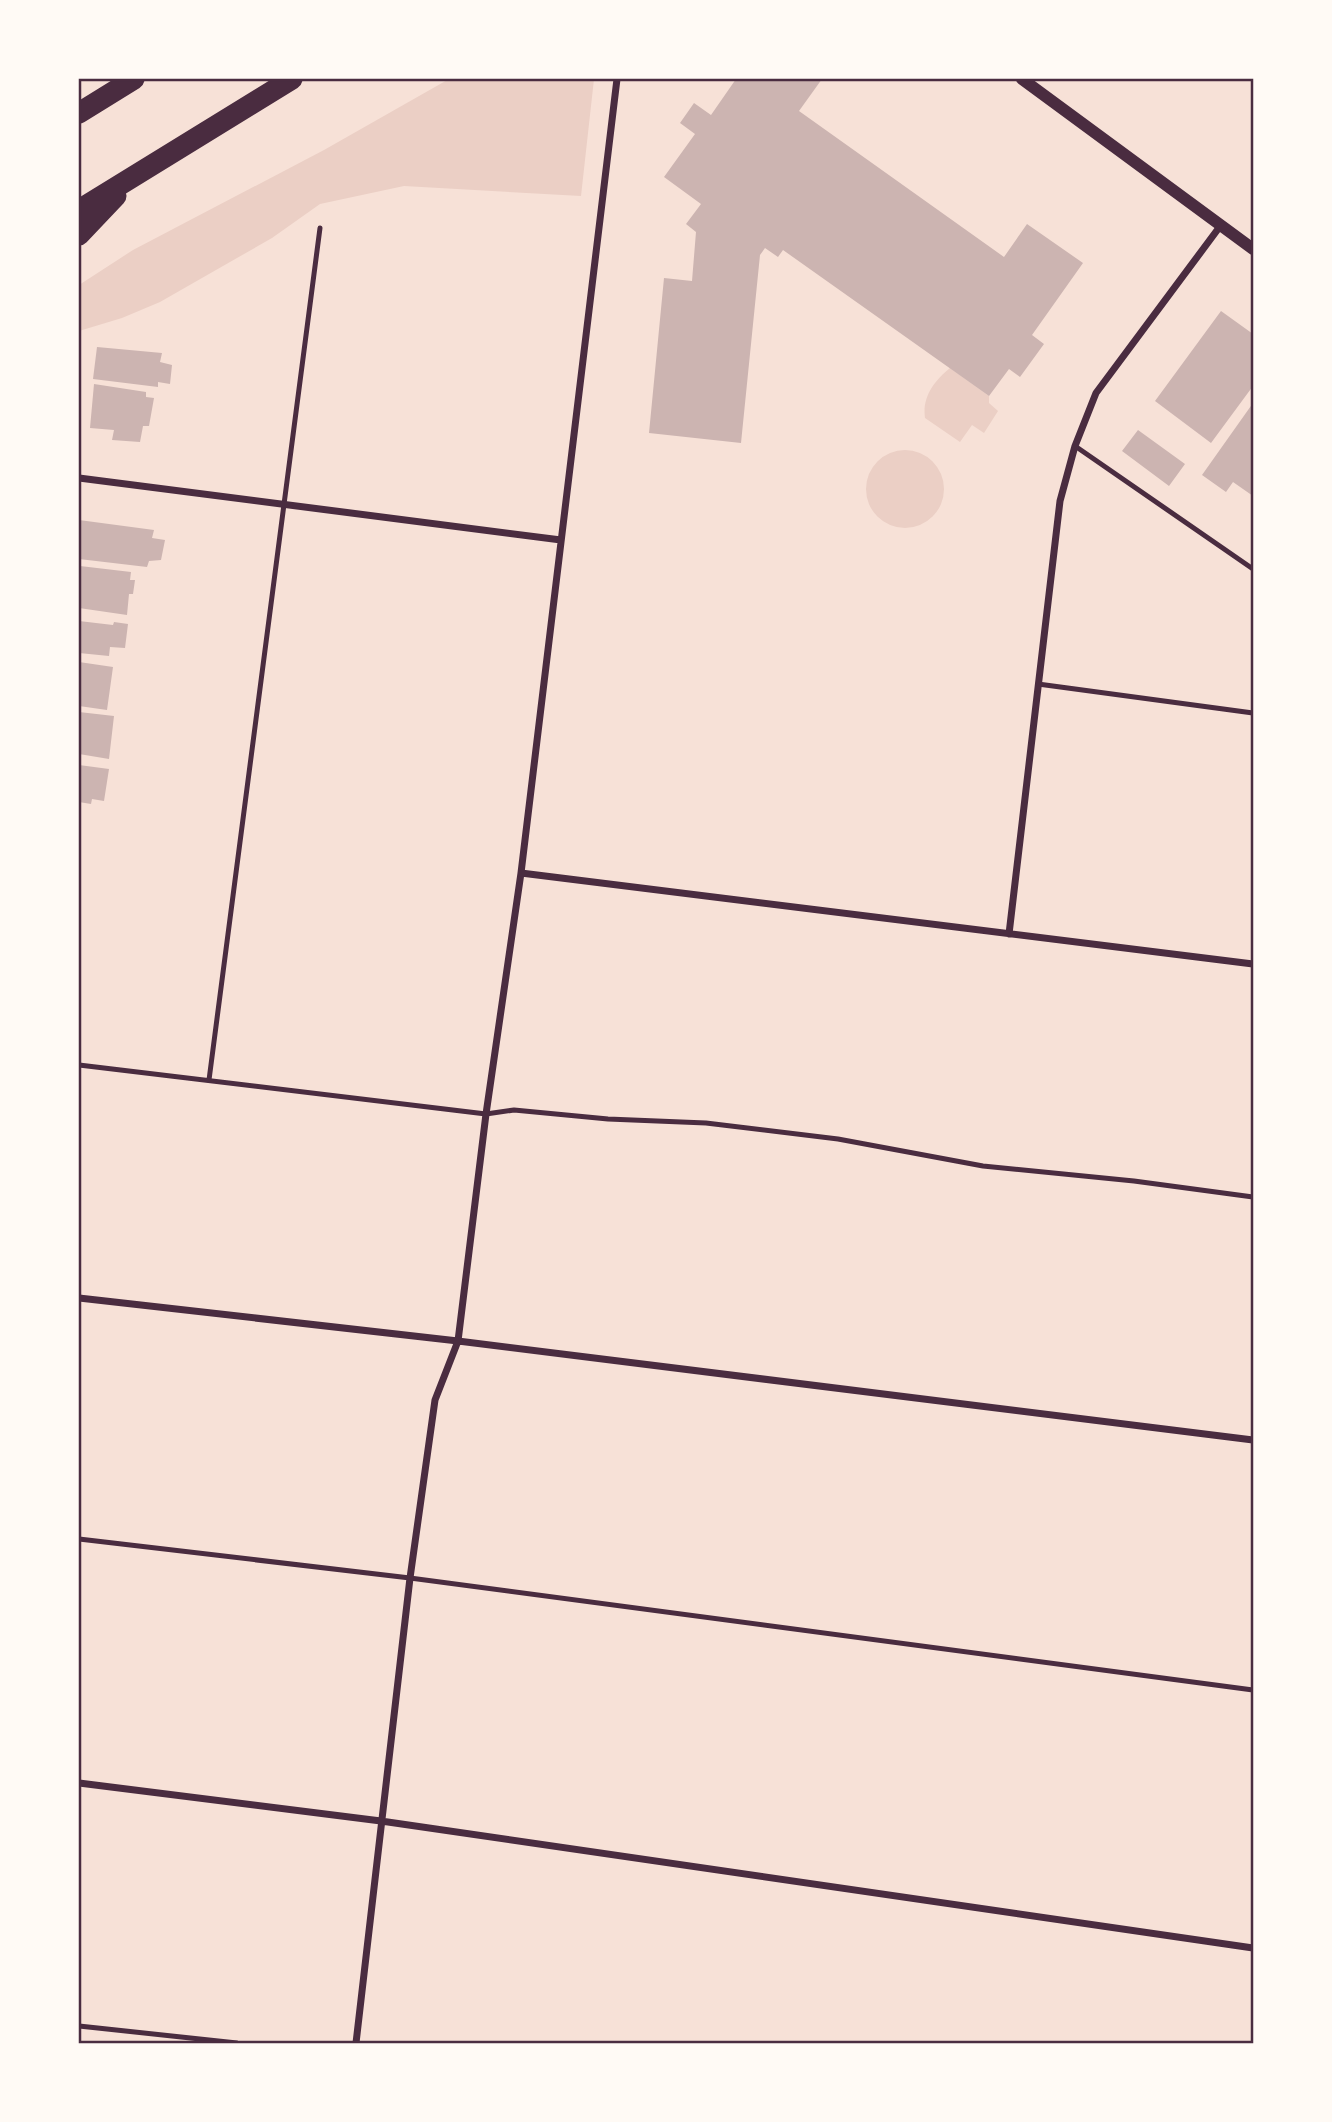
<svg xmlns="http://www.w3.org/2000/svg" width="1332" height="2122" font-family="'DejaVu Sans',sans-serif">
<rect width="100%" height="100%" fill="#f7e1d7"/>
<!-- green -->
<path fill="#ebcfc5" d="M449,79H594L581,196L404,186L320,204L272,238L160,302L122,318L79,331V285L133,250L324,150Z
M950,368L989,396V403L998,411L984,433L972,425L960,442L925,418C922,397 934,381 950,368Z
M866 489a39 39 0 1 1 78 0a39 39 0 1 1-78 0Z"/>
<!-- building -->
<path fill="#ccb4b1" d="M736,79H822L799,111L1004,257L1027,224L1083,263L1032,335L1044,344L1020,377L1009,369L989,396L783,250L778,257L765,248L760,255L741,443L649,433L664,278L692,281L696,232L686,224L701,204L664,177L695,134L680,123L694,103L711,115Z
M1221,311L1253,334V386L1211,443L1155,401Z
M97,347L162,353L160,362L172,365L170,384L158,382V387L93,379Z
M94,384L146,392V397L154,398L149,426H143L140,442L112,440L114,430L90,428Z
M1253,403V496L1233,482L1226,492L1202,475Z
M1138,430L1185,464L1169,486L1122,451Z
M79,520L154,530L152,538L165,540L161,560L149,561L147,567L79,559Z
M80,566L131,572L130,580H135L133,594H129L127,615L79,608Z
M79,621L113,625L114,622L128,624L125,648L110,647L109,656L79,653Z
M79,662L113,667L107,710L79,706Z
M79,712L114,716L109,759L79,754Z
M79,765L109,769L104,801L92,799L91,804L79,802Z"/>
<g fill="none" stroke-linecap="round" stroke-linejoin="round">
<!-- service -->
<path stroke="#4a2c40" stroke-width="5" d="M1075,446L1253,569
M1038,684L1253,713
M79,1065L486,1114L514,1110L608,1119L706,1123L838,1139L983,1166L1134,1181L1253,1197
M209,1080L320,228
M79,1539L410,1578L1253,1690
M79,2026L237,2043"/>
<!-- minor -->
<path stroke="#4a2c40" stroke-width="7" d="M79,478L561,540
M521,873L1253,964
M1009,934L1060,501L1075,446L1096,393L1221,225
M79,1298L458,1341L1253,1440
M79,1783L381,1821L1253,1948
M356,2043L410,1578L435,1400L458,1341L486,1114L521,873L617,79"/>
<!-- tertiary -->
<path stroke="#4a2c40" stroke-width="12" d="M1022,79L1253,249"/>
<!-- motorway -->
<path stroke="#4a2c40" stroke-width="21" d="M79,113L134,79
M79,210L292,79
M79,235L116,196"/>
</g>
<!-- border -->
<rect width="1332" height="2122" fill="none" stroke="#fffaf5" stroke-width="161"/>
<rect x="80" y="80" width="1172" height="1962" fill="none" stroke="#4a2c40" stroke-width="2.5"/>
</svg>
